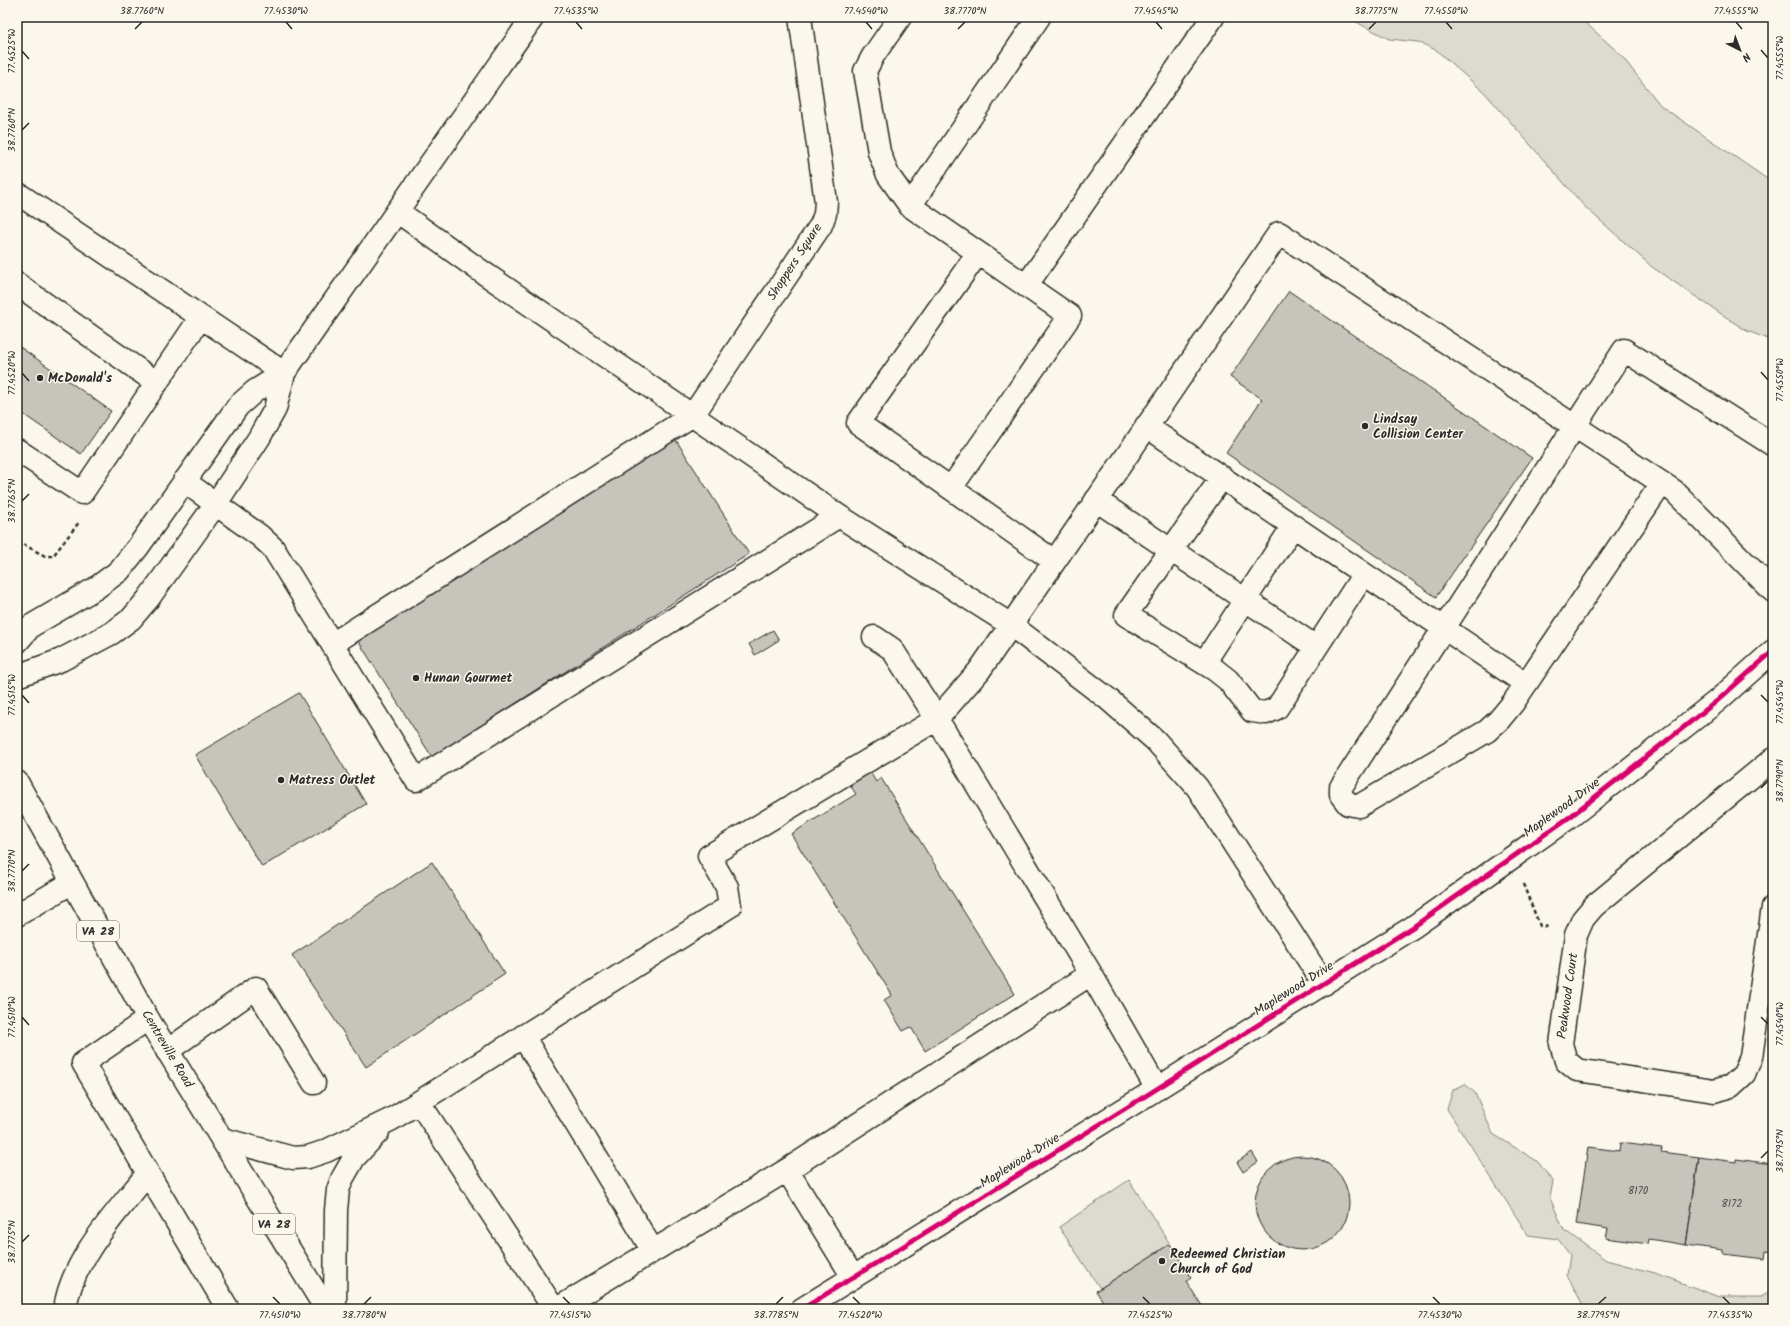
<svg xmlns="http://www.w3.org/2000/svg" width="1790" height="1326" font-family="Kalam,sans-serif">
<rect width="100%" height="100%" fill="#fbf7ec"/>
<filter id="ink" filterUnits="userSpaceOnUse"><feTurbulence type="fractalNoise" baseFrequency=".025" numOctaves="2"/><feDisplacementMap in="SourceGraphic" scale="8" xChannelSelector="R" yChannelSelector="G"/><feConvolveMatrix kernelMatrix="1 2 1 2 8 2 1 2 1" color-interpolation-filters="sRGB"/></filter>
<g filter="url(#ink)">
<!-- green -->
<path fill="#dddad0" stroke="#84827e" d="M1350,17H1579L1620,54L1661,106L1773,183V341L1745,330L1652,267L1584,206L1485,93L1436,50L1418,42L1389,39L1360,24Z
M1465,1084L1475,1093L1493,1134L1537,1161L1553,1181L1550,1198L1564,1230L1606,1260L1655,1273L1720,1297H1760L1773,1290V1309H1585L1567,1275L1570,1255L1558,1239L1528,1235L1447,1109L1453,1090Z
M1129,1180L1170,1244L1100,1288L1059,1227Z"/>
<!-- building -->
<path fill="#c7c4bc" stroke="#2b2b2b" d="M1289,291L1532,458L1436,597L1226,453L1262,399L1230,377Z
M17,345L111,411L81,454L17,410Z
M674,437L749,554L432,757L357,639Z
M773,630L779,640L755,655L749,644Z
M299,693L366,804L262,867L195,755Z
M870,772L876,782L881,778L1015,994L925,1051L911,1027L903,1031L884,1000L892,995L791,834L856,794L850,785Z
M432,862L505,974L366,1067L292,955Z
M1620,1143L1662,1148L1661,1152L1699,1157L1686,1245L1649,1239L1648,1244L1606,1238L1608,1229L1577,1224L1588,1147L1619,1151Z
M1252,1152L1258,1162L1243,1172L1237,1162Z
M1255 1203a47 47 0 1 1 94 0a47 47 0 1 1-94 0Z
M1699,1157L1736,1162V1159L1773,1164V1252L1766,1251L1765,1259L1723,1254V1250L1686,1245Z
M1170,1244L1191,1277L1186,1281L1204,1309H1108L1096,1291Z"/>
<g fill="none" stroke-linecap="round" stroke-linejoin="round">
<defs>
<path id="minor" d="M900,17L873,56L865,71L879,152L888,175L910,206L1070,316L951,488
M17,193L284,373
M910,206L1039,17
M397,211L478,269L839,516L1011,625L1108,699L1155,740L1197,787L1324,984
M978,253L858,423L1054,561
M17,284L157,383
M1026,286L1213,17
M1146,426L1526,684
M17,450L82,493L201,317
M1222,477L1126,615L1214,669L1228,680L1252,711L1266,713L1277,708L1364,574
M184,481L260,536L273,548L416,780L839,516
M1662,483L1513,703L1499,720L1487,731L1359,806L1348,804L1341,795V787L1624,350L1773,445
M1096,500L1316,647
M874,637L892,649L937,719L1091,974L1157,1089
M17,642L31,626L96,588L119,571L138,547L238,406L255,391L284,373L533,17
M332,644L693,415L821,225L825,214L826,202L800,17
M1204,663L1293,526
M17,676L61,660L112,633L131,619L148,599L215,505L259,438L275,409L284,373
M1773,759L1594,906L1583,919L1576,935L1561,1044L1566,1061L1577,1070L1714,1091L1731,1086L1744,1074L1751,1057L1773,907
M17,915L71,883
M148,1019L83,1063L228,1309
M523,1036L653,1251
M167,1051L256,988L314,1083
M419,1102L554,1309
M222,1139L293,1158L308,1157L326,1151L392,1119L730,906L727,887L709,856L937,719L979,671L1011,625L1279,233L1674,491L1773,591
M853,1277L787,1170L1091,974
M65,1309C71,1260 118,1211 148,1173
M335,1309L336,1210L338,1190L342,1179L354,1158L378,1132
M557,1309L787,1170
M802,1309L1147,1095L1413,927L1571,816L1717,701L1773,651"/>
<path id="highway" d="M17,782L148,1019L326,1309"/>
</defs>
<!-- minor casing -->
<use href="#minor" stroke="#2b2b2b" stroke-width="25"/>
<!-- highway casing -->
<use href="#highway" stroke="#2b2b2b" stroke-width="25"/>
<!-- path -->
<path stroke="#2b2b2b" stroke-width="2.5" stroke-dasharray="4 3" stroke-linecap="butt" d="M17,541L45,556H53L80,521
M1768,693L1773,699
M1523,884L1540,926L1550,927"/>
<!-- minor -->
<use href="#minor" stroke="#fbf7ec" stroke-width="22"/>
<!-- highway -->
<use href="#highway" stroke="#fbf7ec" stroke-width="22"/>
<defs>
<path id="cycleway" d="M802,1309L1147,1095L1413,927L1571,816L1717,701L1773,651"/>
</defs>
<!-- cycleway casing -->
<use href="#cycleway" stroke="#fbf7ec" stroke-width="8"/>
<!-- cycleway -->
<use href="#cycleway" stroke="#d6006c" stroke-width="5"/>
</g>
</g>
<!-- ticks -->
<path fill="none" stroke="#2b2b2b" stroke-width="1.5" d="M286,22L292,29M576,22L582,29M866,22L872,29M1156,22L1162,29M1446,22L1452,29M1736,22L1742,29M135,29L142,22M958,29L965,22M1369,29L1376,22M1761,50L1768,58M22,51L29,59M22,130L29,123M1761,372L1768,380M22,373L29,381M22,501L29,494M22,695L29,703M1761,695L1768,702M1761,788L1768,781M22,871L29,864M22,1017L29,1025M1761,1017L1768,1024M1761,1158L1768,1151M22,1242L29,1235M273,1297L280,1304M563,1297L570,1304M853,1297L860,1304M1143,1297L1150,1304M1433,1297L1440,1304M1723,1297L1730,1304M364,1304L371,1297M776,1304L783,1297M1598,1304L1606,1297"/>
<!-- markers -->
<g fill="#2b2b2b" stroke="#fbf7ec" stroke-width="1.5">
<circle cx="40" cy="378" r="4"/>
<circle cx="1365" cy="426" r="4"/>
<circle cx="416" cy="678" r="4"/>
<circle cx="281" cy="780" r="4"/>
<circle cx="1162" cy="1261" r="4"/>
</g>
<g text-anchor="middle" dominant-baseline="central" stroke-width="3" stroke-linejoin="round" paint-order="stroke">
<!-- number labels -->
<g font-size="11" fill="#52514f">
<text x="1638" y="1191">8170</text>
<text x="1732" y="1204">8172</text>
</g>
<!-- shield labels -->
<g fill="#fbf7ec" stroke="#696865" stroke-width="1">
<rect x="77" y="921" width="42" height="20" rx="3"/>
<rect x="253" y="1214" width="42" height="20" rx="3"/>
</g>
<g font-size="12" font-weight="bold" fill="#2b2b2b">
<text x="98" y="931">VA 28</text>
<text x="274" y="1224">VA 28</text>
</g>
<!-- street labels -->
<g font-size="13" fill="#2b2b2b" stroke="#fbf7ec">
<text transform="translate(795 262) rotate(-57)">Shoppers Square</text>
<text transform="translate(1562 808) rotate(-36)">Maplewood Drive</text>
<text transform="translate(1294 989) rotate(-32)">Maplewood Drive</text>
<text transform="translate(1568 996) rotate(-82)">Peakwood Court</text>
<text transform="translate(167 1049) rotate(59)">Centreville Road</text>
<text transform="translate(1020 1161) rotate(-32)">Maplewood Drive</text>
</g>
<!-- poi labels -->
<g font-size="13" font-weight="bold" fill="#2b2b2b" stroke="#fbf7ec" text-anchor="start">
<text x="48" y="378">McDonald's</text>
<text x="1373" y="419">Lindsay<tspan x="1373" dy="15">Collision Center</tspan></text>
<text x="424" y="678">Hunan Gourmet</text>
<text x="289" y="780">Matress Outlet</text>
<text x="1170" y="1254">Redeemed Christian<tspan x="1170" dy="15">Church of God</tspan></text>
</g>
</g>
<!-- margin -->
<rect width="1790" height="1326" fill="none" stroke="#fbf7ec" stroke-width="44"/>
<!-- north arrow -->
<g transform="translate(1740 50) rotate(138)" stroke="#fbf7ec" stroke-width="3" paint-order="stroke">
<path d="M0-3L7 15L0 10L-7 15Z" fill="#2b2b2b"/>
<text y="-6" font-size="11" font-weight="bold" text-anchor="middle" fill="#2b2b2b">N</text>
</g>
<rect x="22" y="22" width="1746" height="1282" fill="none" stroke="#2b2b2b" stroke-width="1.5"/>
<g font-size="10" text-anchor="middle" fill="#2b2b2b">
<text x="142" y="14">38.7760°N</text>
<text x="286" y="14">77.4530°W</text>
<text x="576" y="14">77.4535°W</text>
<text x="866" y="14">77.4540°W</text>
<text x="965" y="14">38.7770°N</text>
<text x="1156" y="14">77.4545°W</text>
<text x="1376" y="14">38.7775°N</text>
<text x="1446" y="14">77.4550°W</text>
<text x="1736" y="14">77.4555°W</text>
<text transform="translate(11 51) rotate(-90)" y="4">77.4525°W</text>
<text transform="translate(1779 58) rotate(-90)" y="4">77.4555°W</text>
<text transform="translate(11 130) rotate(-90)" y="4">38.7760°N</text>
<text transform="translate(11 373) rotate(-90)" y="4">77.4520°W</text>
<text transform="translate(1779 380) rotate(-90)" y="4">77.4550°W</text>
<text transform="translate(11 501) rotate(-90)" y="4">38.7765°N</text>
<text transform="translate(11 695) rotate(-90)" y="4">77.4515°W</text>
<text transform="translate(1779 702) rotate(-90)" y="4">77.4545°W</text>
<text transform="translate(1779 781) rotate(-90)" y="4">38.7790°N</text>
<text transform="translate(11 871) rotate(-90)" y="4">38.7770°N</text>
<text transform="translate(11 1017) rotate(-90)" y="4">77.4510°W</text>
<text transform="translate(1779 1024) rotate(-90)" y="4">77.4540°W</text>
<text transform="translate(1779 1151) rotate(-90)" y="4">38.7795°N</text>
<text transform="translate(11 1242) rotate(-90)" y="4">38.7775°N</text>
<text x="280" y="1318">77.4510°W</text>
<text x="364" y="1318">38.7780°N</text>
<text x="570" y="1318">77.4515°W</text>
<text x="776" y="1318">38.7785°N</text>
<text x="860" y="1318">77.4520°W</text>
<text x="1150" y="1318">77.4525°W</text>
<text x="1440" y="1318">77.4530°W</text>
<text x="1598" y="1318">38.7795°N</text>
<text x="1730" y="1318">77.4535°W</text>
</g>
</svg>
